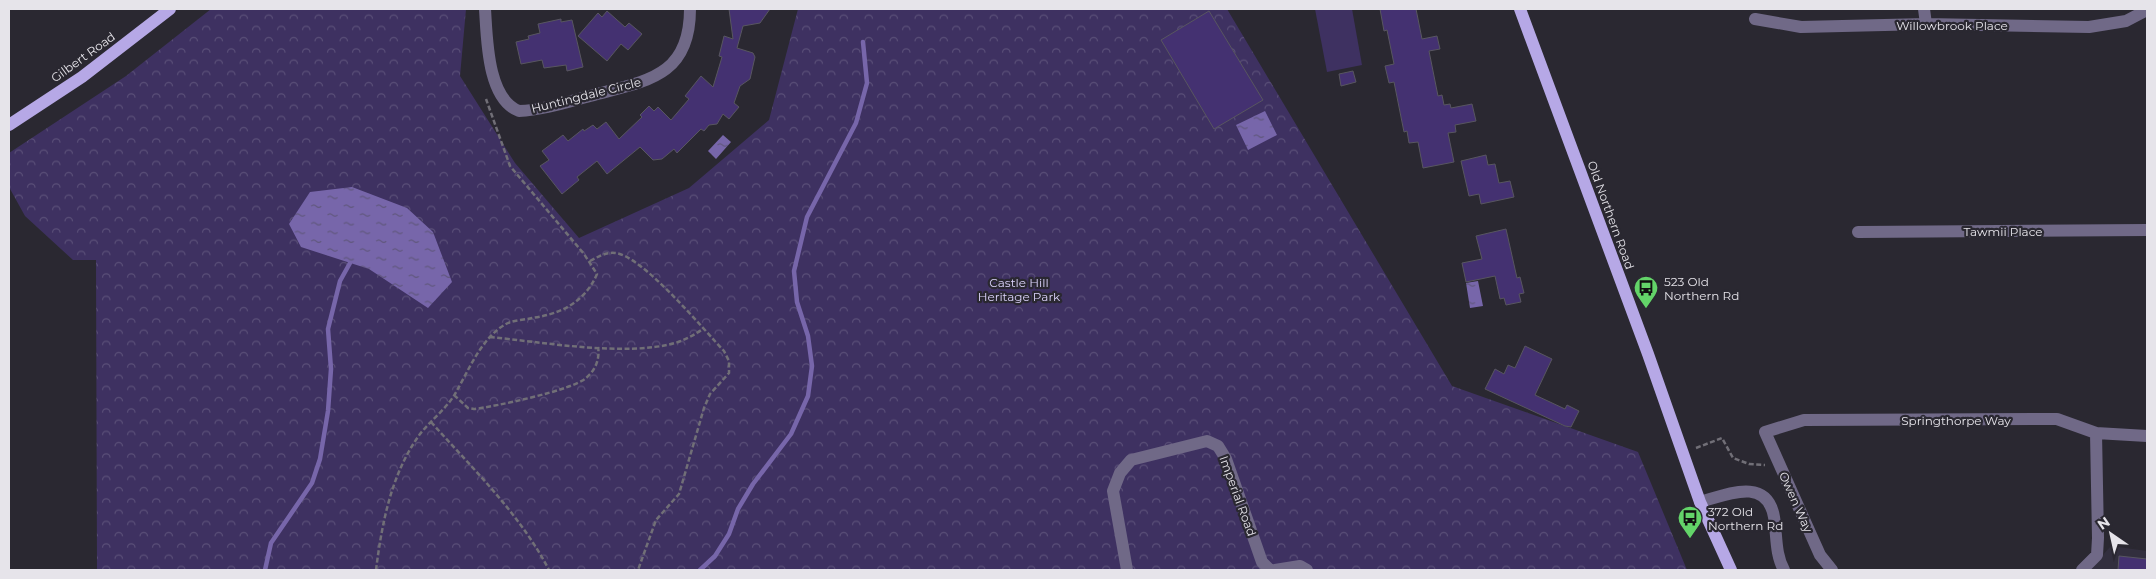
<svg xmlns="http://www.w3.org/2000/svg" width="2156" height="579" font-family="Montserrat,sans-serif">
<defs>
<pattern id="park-crowns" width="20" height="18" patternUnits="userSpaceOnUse" patternTransform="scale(1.25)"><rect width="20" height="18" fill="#3e3161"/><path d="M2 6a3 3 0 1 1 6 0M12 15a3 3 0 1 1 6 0" fill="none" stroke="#5a4f78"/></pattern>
<pattern id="water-ripples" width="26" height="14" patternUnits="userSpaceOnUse" patternTransform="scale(1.25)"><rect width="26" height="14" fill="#76a"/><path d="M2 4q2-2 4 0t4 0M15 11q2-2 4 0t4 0" fill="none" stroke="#60577d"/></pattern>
</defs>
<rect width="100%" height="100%" fill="#2a2831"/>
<!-- built -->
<path fill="#322f3e" d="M2111,546L2147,551V570H2089Z"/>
<!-- park -->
<path fill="url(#park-crowns)" d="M211,9H466L460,76L515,163L579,238L689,188L769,120L798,9H1227L1452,386L1638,452L1687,570H97L96,260H73L25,216L9,187V153L126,76Z"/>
<!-- garden -->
<path fill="#3e3161" d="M1315,9H1352L1362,65L1327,72Z"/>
<!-- water -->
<path fill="url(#water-ripples)" d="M1265,111L1277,135L1248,150L1236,125Z
M723,135L731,142L716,159L708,151Z
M352,187L407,208L433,232L452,282L428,308L369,269L301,247L289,224L310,192Z
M1478,281L1483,306L1470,308L1466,283Z"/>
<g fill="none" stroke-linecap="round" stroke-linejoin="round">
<!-- stream -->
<path stroke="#76a" stroke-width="4.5" d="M265,570L271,543L312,483L320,459L328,411L331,369L328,329L340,281L350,263
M700,570L715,556L729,534L738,509L753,484L791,434L808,396L812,366L808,336L797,302L794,271L807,217L856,123L867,83L863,42"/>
</g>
<!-- building -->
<path fill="#443171" stroke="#585660" d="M729,9H770L760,23L743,26L737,48L753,53L755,57L750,79L740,86L734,103L739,107L729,119L723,114L717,124L709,125L704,131L701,129L677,153L674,149L662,159L653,160L640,147L607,174L597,161L577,177L579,180L562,194L540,166L549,160L542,151L563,135L568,141L583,129L584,131L593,125L597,129L606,122L619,139L642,117L640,115L649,106L654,111L658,107L671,120L689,99L685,96L701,76L713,87L722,57L719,56L724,36L733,39Z
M1380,9H1416L1422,39L1437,36L1440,49L1429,51L1438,96L1442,95L1444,105L1450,104L1451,108L1472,104L1476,121L1455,125L1456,132L1448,133L1454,162L1423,168L1418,142L1409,143L1407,131L1404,132L1394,82L1389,83L1385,66L1394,64L1387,30L1384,31Z
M607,11L625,27L629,23L642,34L628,50L621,44L607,61L578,36L598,13L602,17Z
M1209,11L1263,100L1214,129L1161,40Z
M561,19V22L572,20L583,67L567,71L566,65L544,68L542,60L521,64L516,42L529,39L528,36L540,33L538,24Z
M1353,71L1356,82L1341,86L1339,74Z
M1486,155L1488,165L1495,164L1499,183L1510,181L1514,197L1481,204L1479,194L1469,196L1461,161Z
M1506,229L1517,278L1520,277L1524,293L1519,294L1521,302L1506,305L1504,298L1500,299L1495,276L1466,282L1462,263L1482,259L1476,236Z
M1525,346L1552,359L1535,395L1565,409L1567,405L1579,411L1571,427L1565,426L1485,389L1495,369L1504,374L1508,365L1515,368Z
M2119,556L2147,559V570H2118Z"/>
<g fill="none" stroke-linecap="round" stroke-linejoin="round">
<!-- path -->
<path stroke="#716f77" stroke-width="2.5" stroke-dasharray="5 2.5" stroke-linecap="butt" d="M590,261C598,257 605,252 615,253C642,255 703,329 724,351L729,361V373L710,394L704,408L679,494L656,520L638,570
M490,337C542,342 626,357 675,343C685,340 694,335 703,329
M454,395L468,408L474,409C493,407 573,390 586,378C596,370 600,358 598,347
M431,422C473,469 520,514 549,570
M1696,448L1722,438L1733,458L1749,464L1765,465
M376,570C382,523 391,474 420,434C431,420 446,409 455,394C469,370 481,338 506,324C513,320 524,320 532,318C561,314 585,302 597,274L584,254L510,166L486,99"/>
<!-- minor -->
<path stroke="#706987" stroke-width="12" d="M485,9C487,38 487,99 519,111C543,110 567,102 590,96C645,81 690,78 690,9
M1924,9L1926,24
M1755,19L1801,27L1926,24L2089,27L2126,21L2147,10
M1858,232L2147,230
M1700,502C1726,495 1767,476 1774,517C1777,535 1775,554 1784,570
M1127,570L1113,491L1120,473L1131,460L1207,441L1218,446L1226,459L1262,562L1270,570
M1275,570L1300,566L1307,570
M1832,570L1820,555L1765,432L1804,420L2057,419L2096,433L2147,436
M2082,570L2097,555L2098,538L2096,433"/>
<!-- major -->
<path stroke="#b6a8e6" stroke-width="12" d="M1520,9L1648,354L1700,502L1731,570
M9,125L82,77L170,9"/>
</g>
<!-- icons -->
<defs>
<symbol id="bus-pin" viewBox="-11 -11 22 30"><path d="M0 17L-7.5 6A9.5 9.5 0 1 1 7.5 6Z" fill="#63d469" stroke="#2a2831"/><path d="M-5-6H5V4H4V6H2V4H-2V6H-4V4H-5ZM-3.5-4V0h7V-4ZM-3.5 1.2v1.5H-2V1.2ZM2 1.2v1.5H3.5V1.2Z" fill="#111"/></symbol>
</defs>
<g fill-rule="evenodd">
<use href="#bus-pin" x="1632" y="274" width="28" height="38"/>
<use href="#bus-pin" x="1676" y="504" width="28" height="38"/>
</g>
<g text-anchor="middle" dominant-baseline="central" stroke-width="4.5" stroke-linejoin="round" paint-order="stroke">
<!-- street labels -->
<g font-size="12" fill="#e6e4ea" stroke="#2a2831">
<text x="1952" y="25">Willowbrook Place</text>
<text transform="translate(83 57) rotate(-36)">Gilbert Road</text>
<text transform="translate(586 95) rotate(-14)">Huntingdale Circle</text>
<text transform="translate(1611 215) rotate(70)">Old Northern Road</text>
<text x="2003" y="231">Tawmii Place</text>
<text x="1956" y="420">Springthorpe Way</text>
<text transform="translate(1238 496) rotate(70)">Imperial Road</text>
<text transform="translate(1796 502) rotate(66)">Owen Way</text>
</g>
<!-- poi labels -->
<g font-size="12" fill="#e6e4ea" stroke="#2a2831" text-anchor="start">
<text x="1664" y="281">523 Old<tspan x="1664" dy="14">Northern Rd</tspan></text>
<text x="1708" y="511">372 Old<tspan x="1708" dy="14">Northern Rd</tspan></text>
</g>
<!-- park labels -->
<g font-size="12" fill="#dbd3fa" stroke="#2a2831">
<text x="1019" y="282">Castle Hill<tspan x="1019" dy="14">Heritage Park</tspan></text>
</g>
</g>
<!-- border -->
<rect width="2156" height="579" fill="none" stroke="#e6e4ea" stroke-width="20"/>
<!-- north arrow -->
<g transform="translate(2111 534) rotate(326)" stroke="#2a2831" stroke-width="4" paint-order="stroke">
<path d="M0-4L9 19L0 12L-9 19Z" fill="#e6e4ea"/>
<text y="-8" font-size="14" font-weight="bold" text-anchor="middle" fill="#e6e4ea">N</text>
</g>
</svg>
